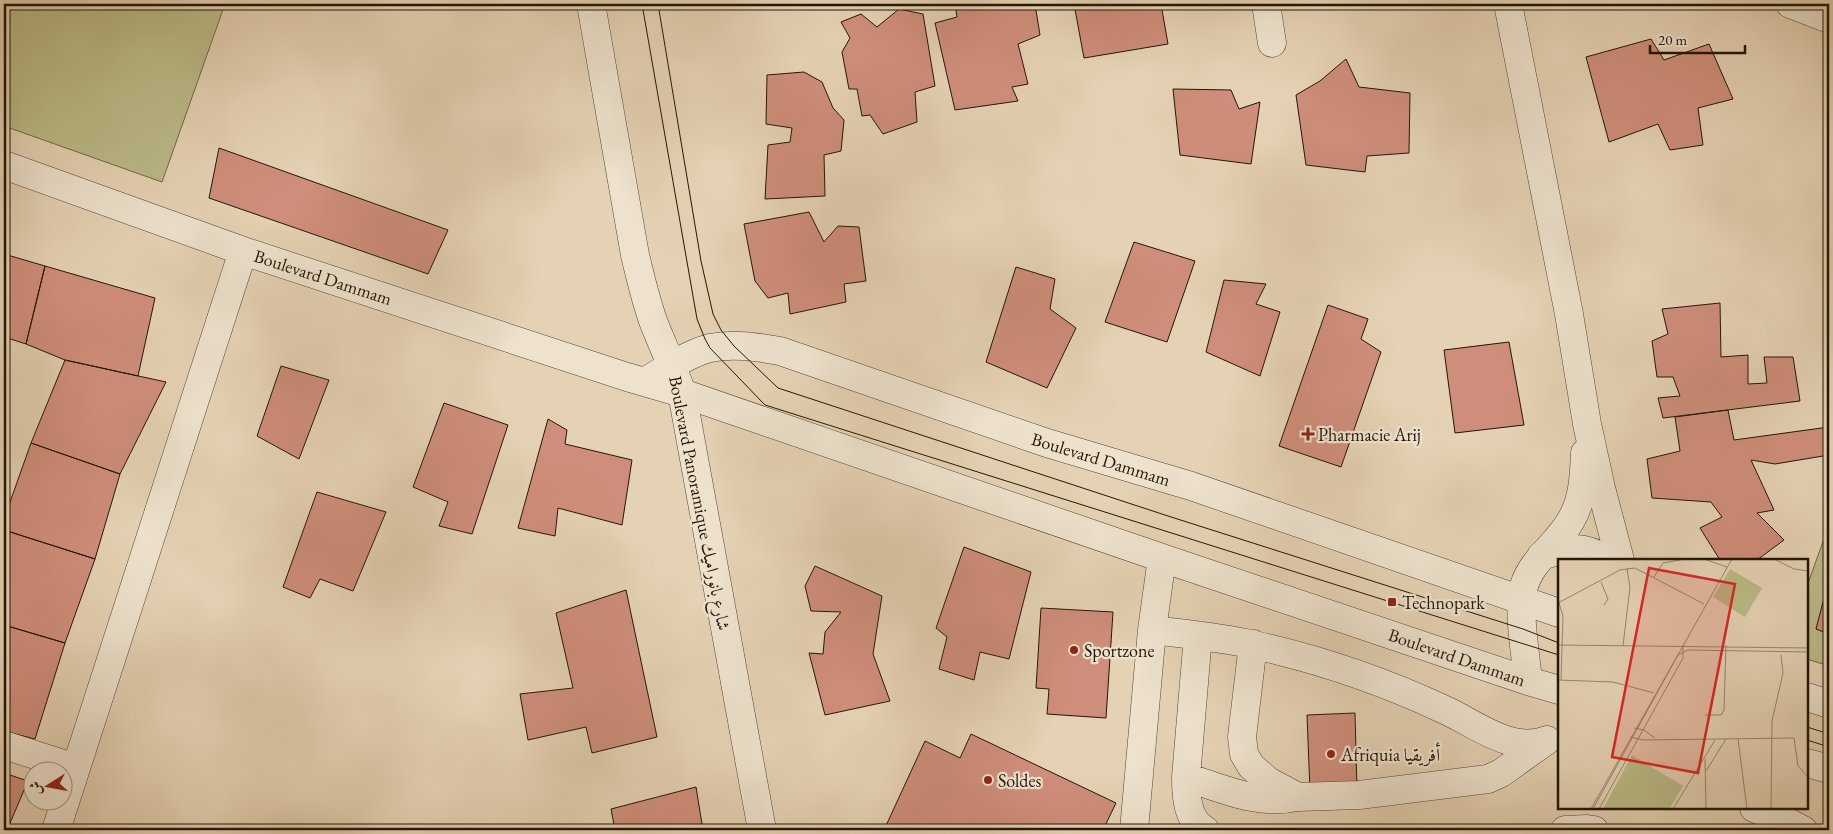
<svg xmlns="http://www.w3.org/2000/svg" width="1833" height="834" font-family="'EB Garamond',Amiri,serif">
<rect width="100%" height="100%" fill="#e5d2b4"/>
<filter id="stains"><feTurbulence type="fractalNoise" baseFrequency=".004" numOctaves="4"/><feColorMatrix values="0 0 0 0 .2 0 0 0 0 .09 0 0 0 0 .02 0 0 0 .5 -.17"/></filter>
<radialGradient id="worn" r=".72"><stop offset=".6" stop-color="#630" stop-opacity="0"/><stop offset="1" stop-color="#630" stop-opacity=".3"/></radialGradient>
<!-- green -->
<path fill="#bbba88" stroke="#6e6847" d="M4,4H225L162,182L4,126Z
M1829,525V666L1807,659V586Z"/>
<!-- building -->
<path fill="#cf8e7b" stroke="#221606" d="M955,4H1035L1040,35L1018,44L1028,84L1012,87L1018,101L955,110L935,23L957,17Z
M1074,4H1161L1168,44L1084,58Z
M899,9L923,14L935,86L915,92L917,122L883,134L870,115L862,116L857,89H849L842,52L850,38L841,22L861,14L877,27Z
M1651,39L1664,60L1709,44L1733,99L1698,108L1703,145L1670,150L1658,124L1609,142L1586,57Z
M1346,59L1359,87L1410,93L1409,153L1367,156L1365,172L1306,165L1296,95L1320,81Z
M804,72L822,82L833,108L844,120L841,151L824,155L825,196L765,199L768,145L790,142L792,128L766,124L767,75Z
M1173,89L1231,90L1239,109L1260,102L1251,164L1180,155Z
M219,148L448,230L428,274L209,198Z
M809,212L824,242L838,226L859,227L866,281L844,284L846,302L790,314L788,293L768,298L755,281L744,224Z
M1134,242L1195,261L1167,342L1105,322Z
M4,254L45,266L26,344L4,337Z
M45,266L155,298L138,376L65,360L26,344Z
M1016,267L1055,279L1050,309L1076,328L1047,388L986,362Z
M1224,280L1266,284L1256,304L1280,312L1260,376L1206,352Z
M1720,303L1721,357L1748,355V384L1767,383L1764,357H1793L1800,401L1663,418L1658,398L1680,396L1673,377H1657L1652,341L1668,334L1662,309Z
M1328,305L1368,319L1361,339L1381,352L1341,467L1279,446Z
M1509,342L1524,425L1455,433L1444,350Z
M65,360L166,382L120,474L31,443Z
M281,366L329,380L299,459L257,436Z
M444,403L508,425L472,534L439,526L448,502L413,487Z
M1728,410L1734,440L1829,427V455L1775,464L1751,460L1774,510L1757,513L1784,540L1757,560H1720L1700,528L1722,517L1711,502L1652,498L1647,459L1680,451L1675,417Z
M548,419L567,430L565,444L632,460L622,525L558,508L555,536L518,528Z
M31,443L120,474L95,559L4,530V519Z
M317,492L386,512L353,591L320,579L310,598L283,587Z
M4,530L95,559L65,643L4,625Z
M964,547L1031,572L1009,659L980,652L974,680L939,669L947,637L936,628Z
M815,566L882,596L873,654L890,701L825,715L809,653L823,654L825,632L841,612L811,611L805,586Z
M1829,579V634L1816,629Z
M626,590L657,737L592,753L586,727L528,740L520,694L573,688L556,613Z
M1041,608L1113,612L1106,718L1047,714L1049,689L1036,688Z
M4,625L65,643L35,739L4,731Z
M1355,713L1357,789L1310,791L1307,715Z
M971,734L1116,803L1103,830H884L925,741L960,758Z
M4,773L28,781L7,830H4Z
M696,787L703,830H615L611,809Z"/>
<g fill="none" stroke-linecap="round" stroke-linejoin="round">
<defs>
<path id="minor" d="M591,4L635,255C641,279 646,303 655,326C664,348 674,370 682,393L762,830
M1266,4L1272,43
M1508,4L1569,314L1587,424L1601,488L1620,560
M1790,4L1829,19
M4,165L243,251L627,377L682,393L1162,558L1528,681L1559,690
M644,382C665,370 687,354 710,348C733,343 757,347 780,351L1047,443L1191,486L1559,613
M1541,556C1567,548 1583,544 1607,560
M1152,630C1185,634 1220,637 1254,645C1318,659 1385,682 1445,710C1476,724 1512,754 1547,740
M1198,636L1186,777C1186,796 1187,820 1205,830
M1253,644L1242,737L1244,754L1251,766L1268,781L1298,797L1359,795L1488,779L1501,773L1546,741
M1528,681C1526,656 1517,609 1524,586C1532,559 1558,544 1571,520C1583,500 1584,476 1585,453
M1807,697L1829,704
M4,745L76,768
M1807,763L1829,769
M1186,777C1221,788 1259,806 1297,797
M1754,808L1786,821L1803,830
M56,830L243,251
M1134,830L1152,630L1162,558
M1565,830L1587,829L1594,830"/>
</defs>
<!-- minor casing -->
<use href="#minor" stroke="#534532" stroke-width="29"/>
<!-- minor -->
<use href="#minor" stroke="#eee2ce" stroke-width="28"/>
<!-- tram -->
<path stroke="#221606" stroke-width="1" d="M642,4L697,319L705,339L710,348L765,405L1559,655
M658,4L701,261L713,314L721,330L734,346L778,388L1168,516L1523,629L1559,643
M1807,727L1829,734
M1807,740L1829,747"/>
</g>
<!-- markers -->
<g fill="#8f2418" stroke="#eee2ce" stroke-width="2">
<path d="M1305.5 426.5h5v5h5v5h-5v5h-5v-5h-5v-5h5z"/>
<rect x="1387" y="597" width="10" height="10" rx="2.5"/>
<circle cx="1074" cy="650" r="5"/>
<circle cx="1331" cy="754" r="5"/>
<circle cx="988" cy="780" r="5"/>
</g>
<g text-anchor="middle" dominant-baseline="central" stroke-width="4.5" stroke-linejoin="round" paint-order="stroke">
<!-- street labels -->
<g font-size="18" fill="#221606" stroke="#eee2ce">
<text transform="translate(323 277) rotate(18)">Boulevard Dammam</text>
<text transform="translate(1101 459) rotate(17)">Boulevard Dammam</text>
<text transform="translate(700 503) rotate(79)">Boulevard Panoramique شارع بانوراميك</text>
<text transform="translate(1457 657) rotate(19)">Boulevard Dammam</text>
</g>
<!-- poi labels -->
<g font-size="18" fill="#221606" stroke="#eee2ce" text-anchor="start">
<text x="1318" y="434">Pharmacie Arij</text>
<text x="1402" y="602">Technopark</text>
<text x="1084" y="650">Sportzone</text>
<text x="1341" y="754">Afriquia أفريقيا</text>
<text x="998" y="780">Soldes</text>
</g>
</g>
<!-- overview -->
<g transform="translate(1558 559)">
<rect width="250" height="250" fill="#e5d2b4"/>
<path d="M172,10L204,29L187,58L155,38ZM74,196L125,227L111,250H45Z" fill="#bbba88"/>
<path fill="none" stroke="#97876e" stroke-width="1" d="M146,0L169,8M216,0L236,10L250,12M96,18L105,4L127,0M43,23L50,40L46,46M0,41L5,57L3,121M0,44L62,11L77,9L146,45M0,86L250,89M65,87L72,28L69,9M0,121L55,123L96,134M147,156H163L166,151L168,86M76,169L86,171L97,179M72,178L85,181L236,179L240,207L250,218M180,180L189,250M147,200L148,250M148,212L168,180M33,250L174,0M35,250L120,96L130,91L250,93M41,250L125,99V86M115,250L157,181M213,250L214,162L225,114L223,96"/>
<path fill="#d62828" fill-opacity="0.15" stroke="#d62828" stroke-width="2.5" d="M91,9L177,25L140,214L54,198Z"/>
<rect width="250" height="250" fill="none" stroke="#221606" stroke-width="2.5"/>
</g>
<!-- margin -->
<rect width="1833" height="834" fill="none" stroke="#e5d2b4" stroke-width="20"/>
<rect x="5" y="5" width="1823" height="824" fill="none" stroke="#221606" stroke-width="2.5"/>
<rect x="10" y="10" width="1813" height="814" fill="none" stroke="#221606"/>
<!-- north arrow -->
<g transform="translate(48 786) rotate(259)"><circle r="24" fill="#eee2ce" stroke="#9c907e"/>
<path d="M0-4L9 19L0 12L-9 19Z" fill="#8f2418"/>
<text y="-8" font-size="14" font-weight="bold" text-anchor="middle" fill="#221606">ش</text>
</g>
<!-- scale -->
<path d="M1650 45v8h95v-8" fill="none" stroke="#221606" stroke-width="2.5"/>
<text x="1658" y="45" font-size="15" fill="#221606" stroke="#eee2ce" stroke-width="4" paint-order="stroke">20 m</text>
<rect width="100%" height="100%" filter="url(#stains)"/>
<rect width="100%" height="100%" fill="url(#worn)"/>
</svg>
